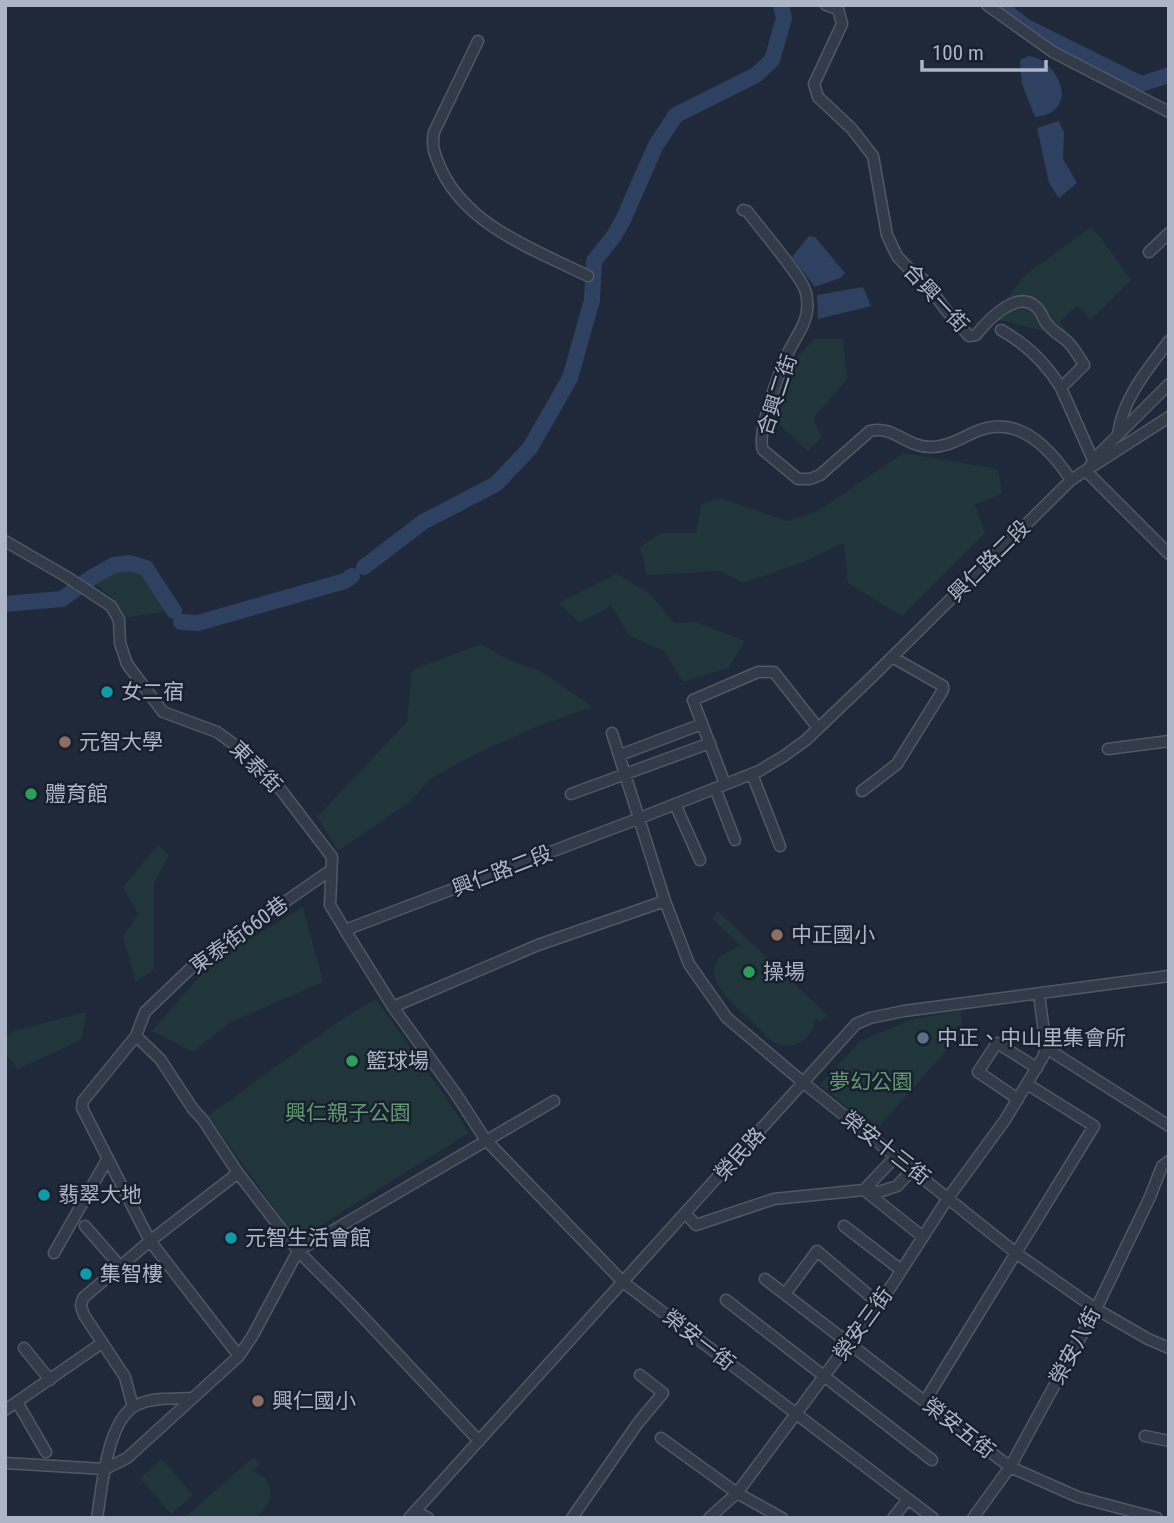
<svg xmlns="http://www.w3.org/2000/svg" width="1174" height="1523" font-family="'Roboto Condensed','Noto Sans TC',sans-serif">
<rect width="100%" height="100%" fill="#1f2939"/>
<!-- green -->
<path fill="#21363a" d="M1091,227L1101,238L1131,280L1091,320L1077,305L1060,322L1071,338L992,318L1024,276Z
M814,339H843L847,379L813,419L822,437L808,451L777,423L793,362Z
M903,453L998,469L1002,494L975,504L985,533L902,616L848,583L844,543L801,563L743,583L720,571L647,575L640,547L662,533H696L701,504L720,498L787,521L818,511Z
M133,565L160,588L174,610L124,618L114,599L92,582Z
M617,574L649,593L674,623L696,622L745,641L728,668L683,682L664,651L630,636L611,606L580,623L559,603Z
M481,644L511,661L539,670L593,707L538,726L480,752L431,778L410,802L338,851L317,817L407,722L412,670Z
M158,845L169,855L154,883V969L136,982L123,937L138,914L123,887Z
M303,907L323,982L229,1023L193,1052L152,1031L211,963Z
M718,911L827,1015L820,1022L816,1018C813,1035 799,1049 781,1045C770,1043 760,1029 752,1021C726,998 687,965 741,946L712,918Z
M376,999L451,1105L469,1133L297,1240L208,1116L336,1023Z
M961,1011L962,1033L875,1131L820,1085L860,1041L913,1019Z
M86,1012L81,1040L18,1069L5,1052V1038L14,1031Z
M254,1457L260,1464L252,1471L264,1477C276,1493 270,1505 256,1518H184Z
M162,1459L193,1495L171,1514L140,1478Z"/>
<!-- water -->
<path fill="#2f4160" d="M1029,56C1034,57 1040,59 1044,62C1068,81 1070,114 1035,117L1022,84L1020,60Z
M1059,121L1064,133L1063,159L1077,183L1059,198L1049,183L1037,128Z
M809,236L815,237L845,273L840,278L815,287L792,257Z
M863,287L871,306L818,319L817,295Z"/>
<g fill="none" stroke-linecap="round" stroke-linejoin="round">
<!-- river -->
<path stroke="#2f4160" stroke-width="16" d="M998,5L1026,27L1141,84L1169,75
M364,567L423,522L496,484L530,448L570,378L592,300L594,261L614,236L623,220L656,145L676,115L756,75L772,60L784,18L781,5
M5,604L62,599L91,578L114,565L129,563L146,568L174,611
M181,622L198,623L345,581L352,576"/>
<defs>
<path id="minor" d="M826,5L838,9L842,24L814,84L818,97L852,129L873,156L887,235L897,256L911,271L924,280L945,309L969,336L976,335C987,321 1016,290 1035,306C1042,311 1042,318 1047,324C1052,331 1062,336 1068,342C1074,348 1079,357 1084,365L1061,388L1094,462
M987,5L1053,52L1169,112
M478,41L434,132C431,147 435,155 441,169C467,226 535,250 588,276
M743,210L747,211C758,226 804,279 806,293C812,319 798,332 788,353C780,370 756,434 763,450L798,479H810L820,475L870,431C893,425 906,447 930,447C948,447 959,439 975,432C1017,413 1050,448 1071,480
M1149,252L1169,233
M1001,330C1026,344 1046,363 1061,388
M1118,435C1122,399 1148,369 1169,341
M1090,466L1097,456L1169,384
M1087,472L1169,554
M5,541L67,577L111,606L119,620L120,643L127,664L163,712L217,732L253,758L281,790L332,857L330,905L345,930
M612,733L665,901L689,964L727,1018L805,1084L1016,1253L1096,1309L1148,1339L1169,1348
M1108,749L1169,741
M620,755L702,724
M752,774L780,846
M725,784L693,700L758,672H774L818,728
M715,788L735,840
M862,791L897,764L943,690V686L892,657
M571,794L710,743
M675,804L700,860
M393,1007L538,945L665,901
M136,1036L160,1059L193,1109L203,1120L238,1173L298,1251L348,1301L479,1441
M1046,1048L1169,1126
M1018,1099L978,1072L997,1043L1037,1068
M864,1190L923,1237
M864,1190L895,1157
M686,1214L696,1225L774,1199L864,1190L879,1192L897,1186L913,1169
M85,1226L120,1266
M844,1226L901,1270
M54,1253L108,1158
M765,1279L1010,1467L1078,1497L1157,1518
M785,1294L817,1251L878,1303
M726,1300L932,1460
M24,1348L50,1380
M239,1356L150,1241L82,1108L83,1101L136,1036L145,1012L192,967L221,944L243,931L331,870
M925,1401L1094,1126L1027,1084
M17,1402L46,1452
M133,1407L125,1377L84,1315L81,1306L83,1298L150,1241L238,1173
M5,1410L102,1343
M1145,1436L1169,1441
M661,1438L737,1493L782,1518
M5,1463L105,1469
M105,1469L127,1458L239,1356L253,1335L298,1251L554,1101
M415,1511L428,1518
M97,1518C102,1488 107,1416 139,1404C156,1397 175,1399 193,1398
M409,1518L856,1024L870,1018L904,1011L1169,976
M572,1518L638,1423L663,1393L640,1375
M709,1518L737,1493L892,1285L948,1198L1005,1120L1043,1057L1046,1048L1039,994
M893,1518L908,1499
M933,1518L623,1282L485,1139L456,1094L393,1007L345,930L640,818L759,771L784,756L806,740L873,676L1071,480L1169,417
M973,1518L1010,1467L1096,1309L1150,1197L1162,1166L1169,1161"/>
</defs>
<!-- minor casing -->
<use href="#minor" stroke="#505867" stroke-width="13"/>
<!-- minor -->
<use href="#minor" stroke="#333b49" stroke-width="10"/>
</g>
<!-- markers -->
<g fill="#0f9aa8" stroke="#18202e" stroke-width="2.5">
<circle cx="107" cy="692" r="7"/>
<circle cx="44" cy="1195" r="7"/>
<circle cx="231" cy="1238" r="7"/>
<circle cx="86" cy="1274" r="7"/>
</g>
<g fill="#8d6e63" stroke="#18202e" stroke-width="2.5">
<circle cx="65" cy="742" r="7"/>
<circle cx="777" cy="935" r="7"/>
<circle cx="258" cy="1401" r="7"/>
</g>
<g fill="#2e9e5b" stroke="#18202e" stroke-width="2.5">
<circle cx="31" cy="794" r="7"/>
<circle cx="749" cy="972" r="7"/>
<circle cx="352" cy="1061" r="7"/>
</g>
<circle fill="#5c6f8a" stroke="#18202e" stroke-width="2.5" cx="923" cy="1038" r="7"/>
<g text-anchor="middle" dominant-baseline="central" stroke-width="5" stroke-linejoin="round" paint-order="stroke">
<!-- street labels -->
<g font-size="21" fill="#adb5c6" stroke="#18202e">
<text transform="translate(936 298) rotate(47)">合興一街</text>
<text transform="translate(777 395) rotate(-72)">合興二街</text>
<text transform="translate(989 561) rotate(-45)">興仁路二段</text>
<text transform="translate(256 767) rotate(45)">東泰街</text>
<text transform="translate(502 871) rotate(-21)">興仁路二段</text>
<text transform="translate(239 935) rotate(-36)">東泰街660巷</text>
<text transform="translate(886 1148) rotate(38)">榮安十三街</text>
<text transform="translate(740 1154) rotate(-48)">榮民路</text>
<text transform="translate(863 1324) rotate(-54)">榮安三街</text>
<text transform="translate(699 1340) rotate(38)">榮安一街</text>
<text transform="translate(1075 1346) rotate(-62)">榮安八街</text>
<text transform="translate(959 1428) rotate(38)">榮安五街</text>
</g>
<!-- poi labels -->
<g font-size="21" fill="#adb5c6" stroke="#18202e" text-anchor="start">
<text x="121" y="692">女二宿</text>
<text x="79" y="742">元智大學</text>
<text x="45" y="794">體育館</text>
<text x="791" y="935">中正國小</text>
<text x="763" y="972">操場</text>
<text x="937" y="1038">中正、中山里集會所</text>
<text x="366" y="1061">籃球場</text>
<text x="58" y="1195">翡翠大地</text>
<text x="245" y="1238">元智生活會館</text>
<text x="100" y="1274">集智樓</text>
<text x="272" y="1401">興仁國小</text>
</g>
<!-- park labels -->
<g font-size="21" fill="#639872" stroke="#18202e">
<text x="871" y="1082">夢幻公園</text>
<text x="348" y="1113">興仁親子公園</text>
</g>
</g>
<!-- border -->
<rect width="1174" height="1523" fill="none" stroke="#adb5c6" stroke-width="14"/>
<!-- scale -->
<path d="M922 60v10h124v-10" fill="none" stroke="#adb5c6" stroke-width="3.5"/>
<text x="932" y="60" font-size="21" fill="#adb5c6" stroke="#18202e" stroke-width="5" paint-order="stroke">100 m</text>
</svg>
